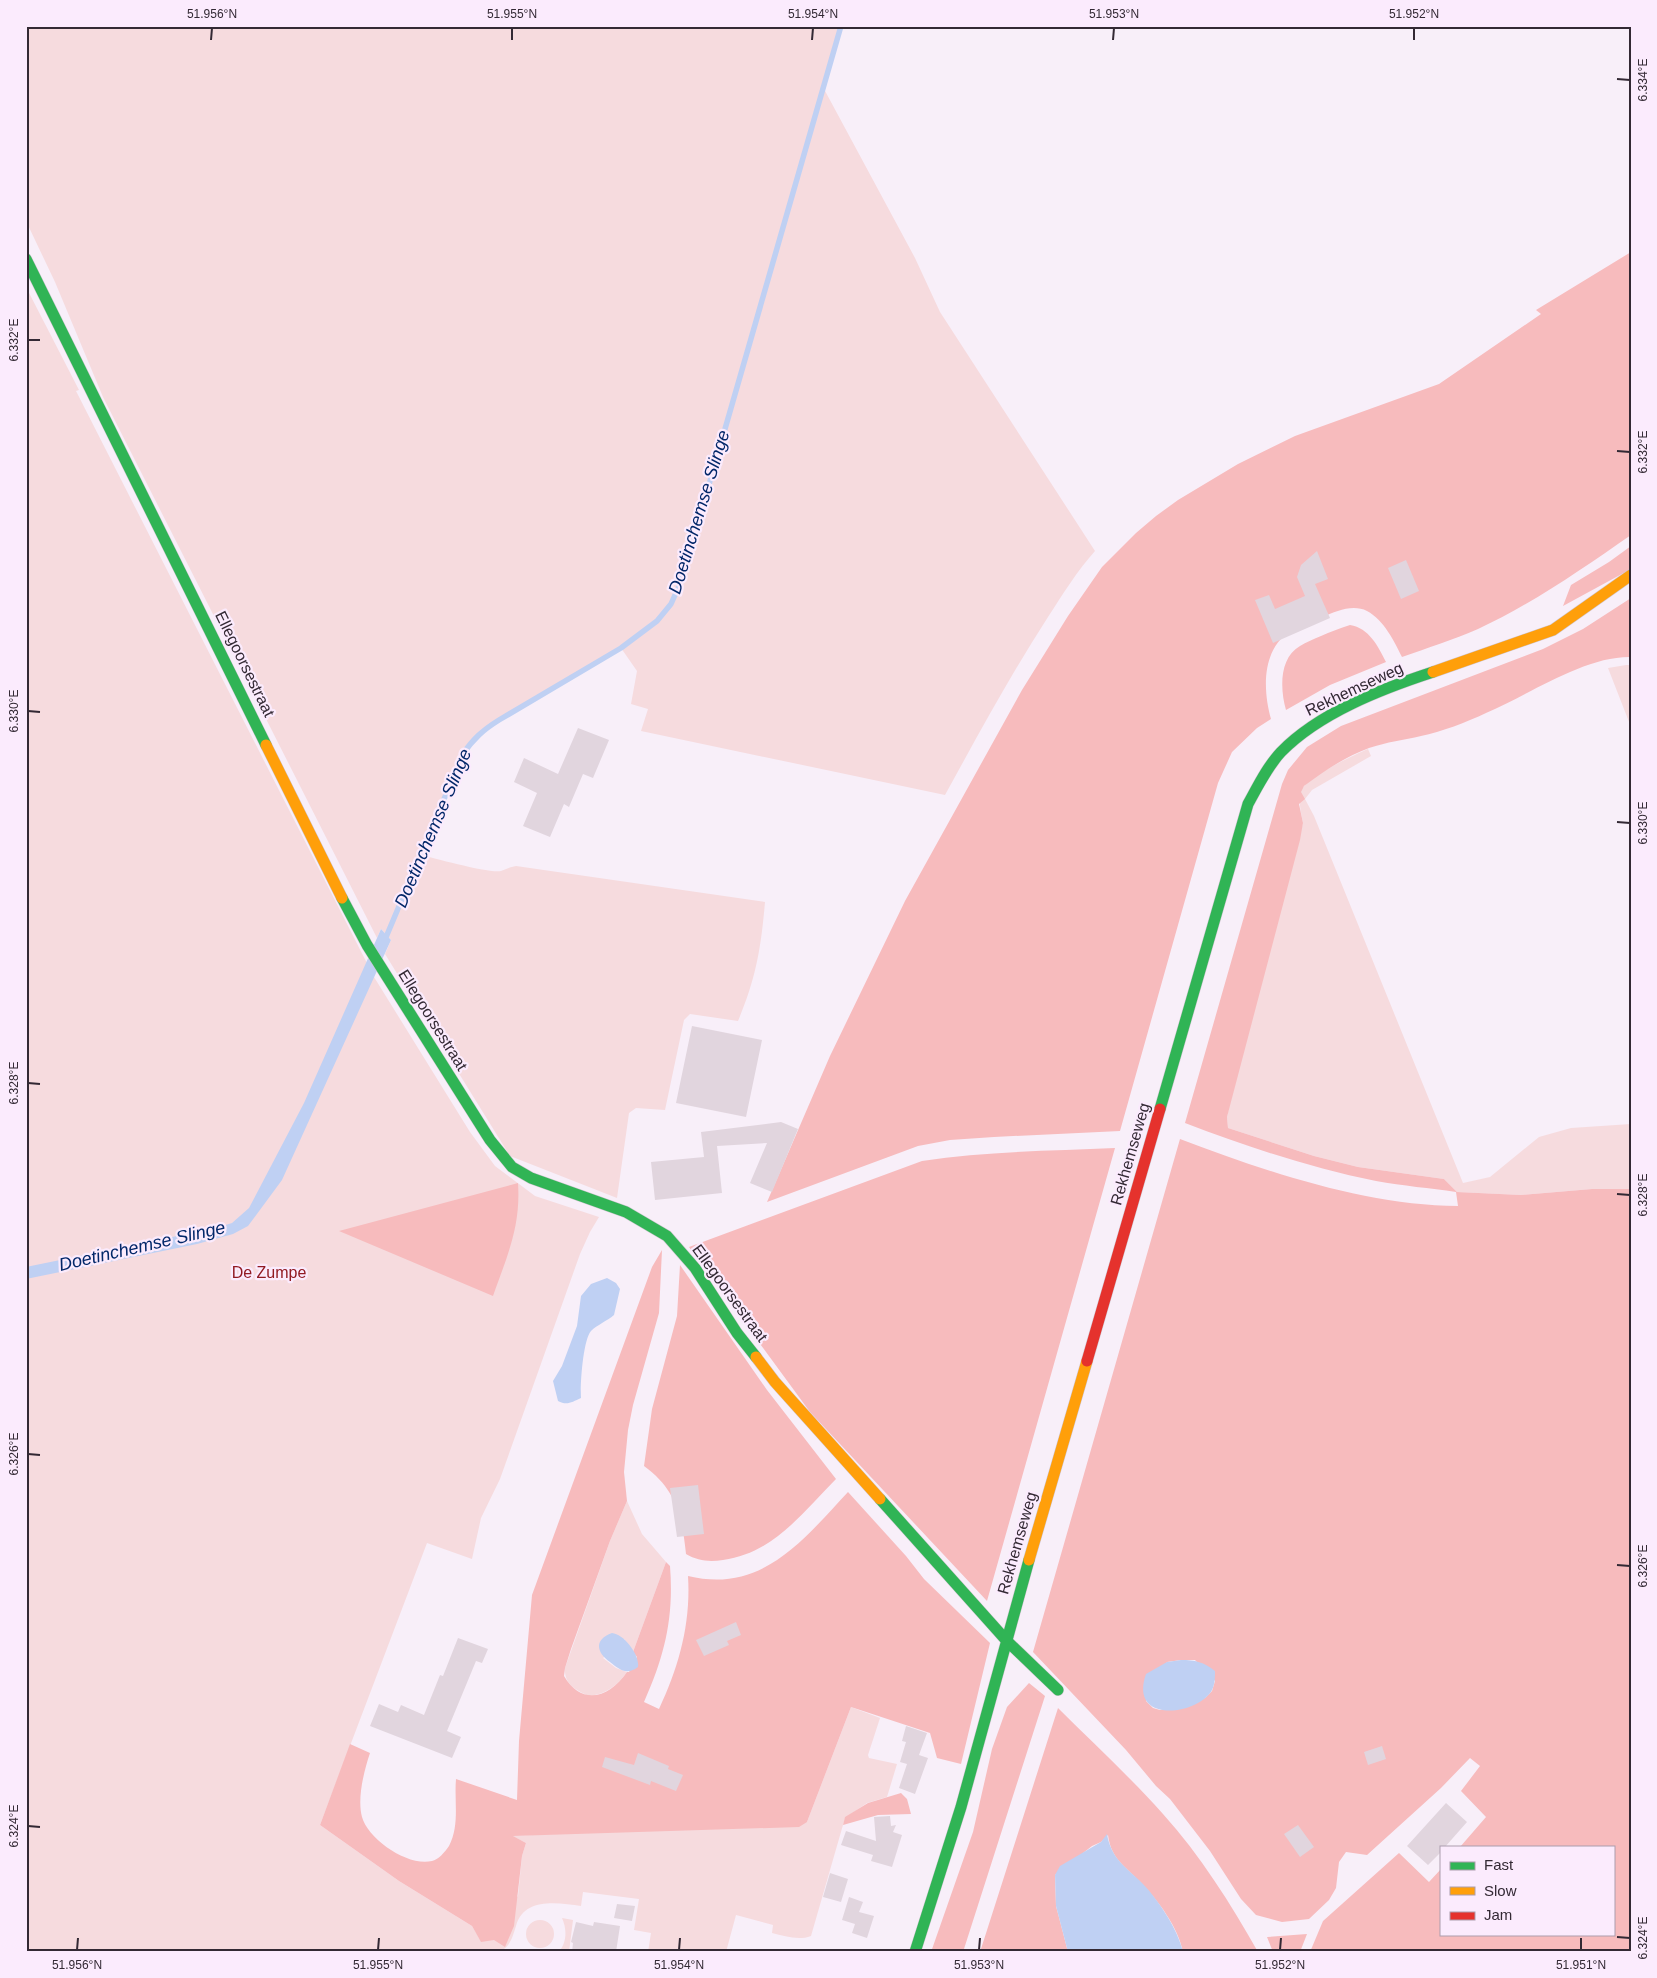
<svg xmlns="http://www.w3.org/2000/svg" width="1657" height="1978" font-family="Helvetica,sans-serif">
<rect width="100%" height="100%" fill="#f8eff9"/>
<!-- green -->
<path fill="#f6dbde" d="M26,26H842L824,89L915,258L940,312L1095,551C1077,571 1063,594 1048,617C1011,674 978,735 945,795L641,731L648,709L631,704L637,671L621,648L499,720C483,730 473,739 463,754L421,855C434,858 491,874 501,871C506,869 510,867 516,866L765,902C761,948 756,978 738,1021L690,1014L684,1020L665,1110L636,1108L629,1113L617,1198L510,1156L385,954L391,940L381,929L377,938L103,397L55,282L26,221Z
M26,287L79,390L76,391L374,977L470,1132L495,1166L535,1196L599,1217L590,1232L580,1254L500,1479L481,1518L472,1559L427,1543L320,1825L399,1881L472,1926L481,1941L518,1896L522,1856L526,1843L512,1836L807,1822L851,1707L880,1718L868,1755L869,1758L897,1764L887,1797L867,1803L845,1818L811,1936C798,1941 785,1936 772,1933L773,1925L736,1915L726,1952H648L651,1933L634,1930L639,1899L583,1892L581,1906C558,1903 524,1897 516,1926C512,1938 511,1945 500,1952H26Z
M1626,665H1631V727L1608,668Z
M1368,749L1371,756L1312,790L1305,799L1314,816L1463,1183L1490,1177L1539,1137L1571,1128L1631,1124V1189H1592L1521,1195L1457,1192L1444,1179L1358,1167L1314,1156L1228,1128L1227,1117L1229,1107L1303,823C1301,813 1298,801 1301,791C1306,777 1354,755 1368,749Z
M627,1501L642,1534L666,1562L633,1652L624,1639L603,1658L616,1668L627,1672C617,1686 606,1694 589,1696C575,1690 564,1684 565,1668L610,1541Z
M562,1918L573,1920L569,1952H559C567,1942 567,1929 562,1918Z
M526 1934a14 14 0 1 1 28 0a14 14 0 1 1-28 0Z"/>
<!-- forest -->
<path fill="#f7bbbd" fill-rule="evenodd" d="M1631,252V535C1582,569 1532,604 1478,629C1453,640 1427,648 1402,657C1394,641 1384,620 1367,611C1353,604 1336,611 1323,617C1312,622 1301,626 1291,631C1261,649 1263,691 1271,719L1257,728L1232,752L1218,783L1120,1131L994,1137L950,1140L918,1146L767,1202L830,1056L905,901L1022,690L1068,616L1102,567L1136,533L1156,516L1178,500L1238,464L1295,436L1439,384L1541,314L1536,310Z
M1631,546V569L1563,606L1571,585L1609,562Z
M1631,598V657C1584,656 1529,695 1486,713C1467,722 1441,732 1421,736C1404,740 1387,742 1369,748C1345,757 1324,771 1304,786L1301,792L1305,799L1299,804L1303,823L1300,840L1227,1117L1228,1128L1314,1156L1358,1167L1444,1179L1457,1192L1521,1195L1592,1189H1631V1952H1310L1323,1921L1399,1853L1429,1882L1441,1869V1934H1613V1847H1460L1486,1817L1461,1791L1480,1766L1470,1758L1441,1788L1367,1855L1346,1852L1339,1862L1336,1888L1329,1900L1309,1919L1282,1922L1256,1915L1241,1899L1210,1851L1170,1799L1156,1786L1126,1750L1033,1652L1180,1139C1264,1171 1367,1206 1458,1206L1456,1192C1430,1188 1403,1186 1376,1181C1311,1168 1248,1147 1185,1123L1282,784L1288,770L1307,747L1341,726L1543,649L1583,629ZM1181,1660H1195L1215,1681L1212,1691L1205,1698L1160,1710L1153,1708L1146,1701L1167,1662Z
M1350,625C1369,628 1378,646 1386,662L1330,685L1286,710C1280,689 1279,658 1300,646C1306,642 1314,639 1321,636C1330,632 1340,628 1350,625Z
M1115,1148L987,1601L810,1412L689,1247L922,1161C986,1151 1051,1151 1115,1148Z
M518,1183C521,1227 507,1256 493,1296L339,1231Z
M662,1250L659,1313L633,1405L628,1430L624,1472L627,1501L610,1541L571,1649L565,1668L564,1676C582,1707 610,1697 627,1672H629L637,1657L633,1652L666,1562L670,1566C674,1617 665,1655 644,1702L659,1709C679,1667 691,1623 688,1576C762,1594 803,1540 848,1492L906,1556L924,1579L990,1643L961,1764L937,1758L930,1733L851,1707L807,1822L799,1827L513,1836L526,1843L522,1856L514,1926L505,1947L494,1940L481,1942L472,1926L399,1881L320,1825L350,1744L370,1753C364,1771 357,1798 362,1817C368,1839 408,1867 432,1861C438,1860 445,1852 449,1846C460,1825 454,1801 456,1779L517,1800L519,1741L532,1595L652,1267Z
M680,1265L767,1390L836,1479C802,1513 774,1553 723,1560C709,1562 698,1561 686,1554C682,1516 676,1489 644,1466L652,1409L677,1316Z
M1029,1683L1045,1696L963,1952H931L973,1832L992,1749L1007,1707Z
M1058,1708C1093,1743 1130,1777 1163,1814C1200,1855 1231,1904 1258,1952H1183C1178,1927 1158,1900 1140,1882C1125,1866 1111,1859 1108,1835L1101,1842L1092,1846L1055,1875L1056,1906L1068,1952H980Z
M901,1793L907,1799L911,1814L878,1815L843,1825L845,1817L868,1803Z
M1307,1934L1300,1952H1273L1267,1937Z"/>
<!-- water -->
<path fill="#bfd0f3" d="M381,929L391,940L282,1180L248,1226L233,1234L197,1244L26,1279V1267L216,1228L232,1223L249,1208L304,1103Z
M607,1278L616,1283L620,1289L614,1315C607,1321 597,1325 591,1331C583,1340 580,1385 581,1398C572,1402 567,1406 558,1401L553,1381L562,1366L577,1326L581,1296L591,1284Z
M612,1633C624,1634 640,1655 638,1667C626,1676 619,1669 610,1662C597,1653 593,1640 612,1633Z
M1181,1660C1195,1660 1204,1662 1215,1671C1215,1677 1215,1684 1212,1690C1199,1715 1128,1725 1146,1674L1167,1662Z
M1107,1834C1111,1857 1123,1865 1139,1880C1156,1896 1178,1929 1183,1952H1068L1056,1906L1055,1875L1060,1866L1101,1842Z"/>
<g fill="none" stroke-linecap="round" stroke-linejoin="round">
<!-- stream -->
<path stroke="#bfd0f3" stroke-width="5.5" d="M384,942L463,754C473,739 483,730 499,720L621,648L657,621L671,604L679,586L691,547L841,26"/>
</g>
<!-- building -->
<path fill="#e1d5de" d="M1317,551L1328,579L1315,584L1330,618L1273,643L1255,600L1269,595L1275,609L1305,596L1297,577L1301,565Z
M1406,560L1419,591L1401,599L1388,568Z
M578,728L609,740L593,778L583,774L569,807L564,804L550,837L523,826L537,793L514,782L524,758L558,774Z
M692,1026L762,1040L746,1117L676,1103Z
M781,1122L798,1129L772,1192L750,1183L767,1143L717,1146L722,1193L655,1200L651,1162L704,1157L701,1132Z
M698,1485L704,1534L677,1537L670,1488Z
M736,1622L741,1635L727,1641L729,1645L704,1656L696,1640Z
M458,1638L488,1649L482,1663L476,1661L447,1731L461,1737L452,1758L370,1726L379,1704L398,1712L401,1705L424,1715L440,1675L443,1676Z
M906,1726L927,1733L919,1755L928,1758L915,1794L899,1788L907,1764L900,1762L906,1742L902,1741Z
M1382,1746L1386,1759L1368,1765L1364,1752Z
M638,1753L669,1766L668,1769L683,1775L676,1791L651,1781L650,1785L602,1767L605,1757L634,1765Z
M1446,1803L1467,1822L1445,1847H1441V1852L1428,1865L1407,1846Z
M890,1816L891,1826L896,1825L893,1832L902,1835L892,1867L871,1861L873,1855L841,1845L846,1831L876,1841L874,1817Z
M1298,1825L1314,1847L1300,1857L1284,1834Z
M830,1873L848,1879L841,1902L823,1897Z
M849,1897L863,1902L859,1912L874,1916L867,1938L852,1933L855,1924L842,1920Z
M617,1904L635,1906L632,1921L614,1918Z
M576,1922L593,1926L594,1922L620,1926L616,1952H572L573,1943L571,1942Z"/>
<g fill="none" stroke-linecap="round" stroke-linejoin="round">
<defs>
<path id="fast" d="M26,259L266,745
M342,898L367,945L490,1140L512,1167L531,1178L626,1212L667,1236L695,1268L737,1333L756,1357
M1160,1109L1248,804C1258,786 1267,767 1281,752C1319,713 1381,689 1433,672
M880,1499L1006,1640L1058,1690
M915,1952L961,1807L1029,1560"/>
<path id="slow" d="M1433,672L1553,630L1631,575
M266,745L342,898
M756,1357L775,1382L880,1499
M1029,1560L1087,1361"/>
<path id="jam" d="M1087,1361L1160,1109"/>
</defs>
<!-- fast casing -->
<use href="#fast" stroke="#cfc6d0" stroke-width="12"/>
<!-- slow casing -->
<use href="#slow" stroke="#cfc6d0" stroke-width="12"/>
<!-- jam casing -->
<use href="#jam" stroke="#cfc6d0" stroke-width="12"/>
<!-- fast -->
<use href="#fast" stroke="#30b455" stroke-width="11"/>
<!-- slow -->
<use href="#slow" stroke="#ff9f0a" stroke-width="11"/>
<!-- jam -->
<use href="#jam" stroke="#e5322d" stroke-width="11"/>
</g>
<!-- ticks -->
<path fill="none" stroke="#332934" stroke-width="2" d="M211,40L212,28M512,40V28M812,40L813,28M1113,40L1114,28M1414,40V28M1617,79L1630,80M28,340H40M1617,451L1630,452M28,711L40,712M1617,822L1630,823M28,1083L40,1084M1617,1194L1630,1195M28,1454L40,1455M1617,1565L1630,1566M28,1826L40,1827M1617,1937L1630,1938M77,1950L78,1938M378,1950L379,1938M679,1950L680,1938M979,1950L980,1938M1280,1950L1281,1938M1581,1950V1938"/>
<g text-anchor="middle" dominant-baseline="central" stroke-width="4.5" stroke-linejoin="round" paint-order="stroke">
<!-- street labels -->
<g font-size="16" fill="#332934" stroke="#fbebfd">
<text transform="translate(245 664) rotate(64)">Ellegoorsestraat</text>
<text transform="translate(1354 689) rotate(-25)">Rekhemseweg</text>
<text transform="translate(433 1020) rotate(58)">Ellegoorsestraat</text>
<text transform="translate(1130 1154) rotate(-74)">Rekhemseweg</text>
<text transform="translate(730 1293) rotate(54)">Ellegoorsestraat</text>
<text transform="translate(1017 1543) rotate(-74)">Rekhemseweg</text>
</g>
<!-- park labels -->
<g font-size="16" fill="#911a23" stroke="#fbebfd">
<text x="269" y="1272">De Zumpe</text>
</g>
<!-- water labels -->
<g font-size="18" font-style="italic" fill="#022769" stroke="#fbebfd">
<text transform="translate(699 512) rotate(-73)">Doetinchemse Slinge</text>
<text transform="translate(433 828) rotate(-67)">Doetinchemse Slinge</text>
<text transform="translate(142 1246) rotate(-13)">Doetinchemse Slinge</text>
</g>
</g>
<!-- border -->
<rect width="1657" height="1978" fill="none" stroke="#fbebfd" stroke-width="55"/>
<!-- legend -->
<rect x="1440" y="1846" width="175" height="90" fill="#fbebfd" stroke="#ab9dad"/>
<rect x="1450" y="1862" width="25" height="8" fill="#30b455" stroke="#ab9dad"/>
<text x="1484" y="1870" font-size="15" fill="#332934">Fast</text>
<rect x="1450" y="1887" width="25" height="8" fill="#ff9f0a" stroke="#ab9dad"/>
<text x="1484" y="1896" font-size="15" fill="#332934">Slow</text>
<rect x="1450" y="1912" width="25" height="8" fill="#e5322d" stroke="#ab9dad"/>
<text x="1484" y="1920" font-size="15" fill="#332934">Jam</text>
<rect x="28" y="28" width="1602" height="1922" fill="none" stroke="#332934" stroke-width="2"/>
<g font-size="12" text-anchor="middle" fill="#332934">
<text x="212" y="18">51.956°N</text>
<text x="512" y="18">51.955°N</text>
<text x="813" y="18">51.954°N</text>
<text x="1114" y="18">51.953°N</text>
<text x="1414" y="18">51.952°N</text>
<text transform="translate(1643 80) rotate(-90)" y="4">6.334°E</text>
<text transform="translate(14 340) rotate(-90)" y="4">6.332°E</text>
<text transform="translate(1643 452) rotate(-90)" y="4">6.332°E</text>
<text transform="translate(14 711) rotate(-90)" y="4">6.330°E</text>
<text transform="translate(1643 823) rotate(-90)" y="4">6.330°E</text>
<text transform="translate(14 1083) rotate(-90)" y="4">6.328°E</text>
<text transform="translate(1643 1195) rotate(-90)" y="4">6.328°E</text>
<text transform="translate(14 1454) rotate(-90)" y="4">6.326°E</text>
<text transform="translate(1643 1566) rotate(-90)" y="4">6.326°E</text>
<text transform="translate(14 1826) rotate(-90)" y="4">6.324°E</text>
<text transform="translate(1643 1938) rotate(-90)" y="4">6.324°E</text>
<text x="77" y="1969">51.956°N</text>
<text x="378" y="1969">51.955°N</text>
<text x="679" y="1969">51.954°N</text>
<text x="979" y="1969">51.953°N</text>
<text x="1280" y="1969">51.952°N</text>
<text x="1581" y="1969">51.951°N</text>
</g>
</svg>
